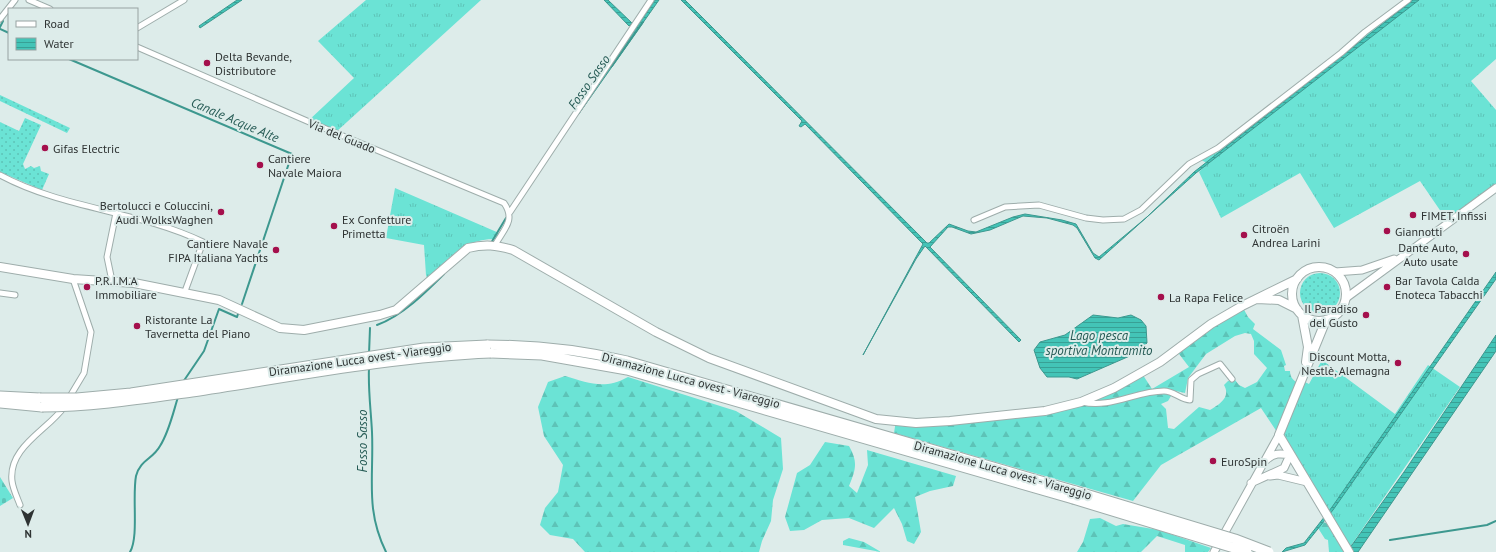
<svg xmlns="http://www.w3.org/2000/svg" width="1496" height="552" font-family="'PT Sans',sans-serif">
<defs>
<pattern id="grass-tufts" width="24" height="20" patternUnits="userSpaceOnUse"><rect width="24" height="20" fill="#6be3d5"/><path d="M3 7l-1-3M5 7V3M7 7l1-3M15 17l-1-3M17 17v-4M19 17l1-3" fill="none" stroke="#5dc3b7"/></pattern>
<pattern id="forest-firs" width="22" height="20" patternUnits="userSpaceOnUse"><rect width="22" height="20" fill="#6be3d5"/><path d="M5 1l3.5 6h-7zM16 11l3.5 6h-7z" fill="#5dc3b7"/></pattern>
<pattern id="cemetery-stones" width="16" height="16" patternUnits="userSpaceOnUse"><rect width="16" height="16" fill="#6be3d5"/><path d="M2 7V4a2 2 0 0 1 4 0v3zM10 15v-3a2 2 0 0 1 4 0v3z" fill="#5dc3b7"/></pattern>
<pattern id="garden-dots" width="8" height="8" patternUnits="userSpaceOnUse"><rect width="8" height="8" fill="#6be3d5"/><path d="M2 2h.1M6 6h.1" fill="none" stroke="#5dc3b7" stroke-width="1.8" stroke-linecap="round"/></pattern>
<pattern id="water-rules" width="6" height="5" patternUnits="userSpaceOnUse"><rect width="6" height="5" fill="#43c4b7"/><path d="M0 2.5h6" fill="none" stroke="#38a095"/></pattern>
</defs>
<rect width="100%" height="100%" fill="#ddecea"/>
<!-- grass -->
<path fill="url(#grass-tufts)" d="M366,0H481L336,132L308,121L354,78L318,41Z
M1404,0H1496V59L1471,81L1496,110V188L1448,222L1420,181L1334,228L1300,173L1221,218L1199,172L1207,163L1199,159L1218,148L1342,52L1372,25Z
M395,188L499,233L496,239C462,239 452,257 427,278L426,275L424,245L386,238Z
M1322,360L1395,414L1428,365L1460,387L1348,550L1279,435L1301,380L1309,384Z"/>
<!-- forest -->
<path fill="url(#forest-firs)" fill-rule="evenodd" d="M1242,306L1248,317L1255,324L1253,329L1281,350L1286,365L1284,366L1285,371H1290C1290,378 1294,381 1300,384L1279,435L1261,408L1161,465L1133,501L894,433L896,420L916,423L1070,406L1141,372L1152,389L1189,367L1176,350ZM1245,333L1251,334L1254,341V354L1267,368L1257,382L1245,388L1239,385L1235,380L1228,381L1224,385C1231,397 1220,404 1210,410L1199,407L1174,429L1168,428L1166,409L1161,404L1168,401L1171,396L1167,389L1185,393L1188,378L1206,354L1235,336Z
M565,376C589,383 604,390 628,377L736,411L781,438L783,469L773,500L771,521L762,541L759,552H585L573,539L550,535L540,525L545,508L558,492L563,465L544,436L538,407L548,382Z
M825,442L849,446C858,462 856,469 849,486L857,493L868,465L867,450L956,476L953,486L930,491L915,497L921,532L914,544L907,541L902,524L894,508L874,528L849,518L822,520L804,530L790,531L785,517L797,473L810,465Z
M1100,518L1116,526L1123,524L1159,530L1211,548L1208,552H1185V545L1157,536L1141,552H1077L1083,542L1090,519Z
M1323,522L1329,524L1344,552H1329L1328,540L1325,539L1318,528Z
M849,538L864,542L881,552L843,545V541Z"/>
<!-- cemetery -->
<path fill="url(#cemetery-stones)" d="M0,477L13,498L0,506Z"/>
<!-- garden -->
<path fill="url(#garden-dots)" d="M0,95L70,128L67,133L0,101Z
M25,118L41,125L23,164L25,169L31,166L34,168L40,166L41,171L49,174L42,190L0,172V122L19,131Z
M1300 293a20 20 0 1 1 40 0a20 20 0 1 1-40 0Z"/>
<!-- water -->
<path fill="url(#water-rules)" stroke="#3d988f" d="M237,0H242L200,28L199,26Z
M604,0H608L632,23L629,26Z
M655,0H659L578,115Z
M681,0H685L706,21L927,243H929L949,224L968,231L976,232L1013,217L1025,214L1062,220L1076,224L1093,253L1099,257L1147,217L1194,172L1413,0H1419L1196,173L1099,260L1095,258L1077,228L1073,225L1047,218L1023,216L990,230L971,234L952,227H948L930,247L1021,340L1019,342L925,246L916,259L863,355L923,244L805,124L801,127L799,126L802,121Z
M1496,272V279L1333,510L1305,545L1282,552L1286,548L1304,543L1332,507Z
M1093,315L1118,318L1131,315L1141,320L1146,326L1147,343L1132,355L1077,379L1069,377H1047L1040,368L1034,350L1040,342L1065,335Z
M1496,335V351L1358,552H1347L1404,472Z"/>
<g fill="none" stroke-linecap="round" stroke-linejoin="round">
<!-- stream -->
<path stroke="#3d988f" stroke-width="2" d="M0,27L3,21L1,18
M0,29L9,33
M69,59L292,154L242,304
M612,66L643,22
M491,243L506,218
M377,325C402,316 425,293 444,274
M369,354L370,328
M369,368C368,390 371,411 372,432C374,478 365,509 386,552
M183,382L204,351L219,309L237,317L238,314
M1390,540L1487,525L1496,521
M130,552C139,537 132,497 136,476C140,460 153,459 160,446C169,432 173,413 178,397"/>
<defs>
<path id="minor" d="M29,0L50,9
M0,19L15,0
M137,28L184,0
M137,47L307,121L504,203C516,220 504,229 495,245
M0,175C63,209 139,211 203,242L184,294
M510,212L651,0
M974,220L1005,207L1039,205L1086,218L1103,220L1124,219L1141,210L1189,164L1218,148L1341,53L1365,32L1408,0
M112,281L107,257L116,213
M0,293L15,295
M69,398L84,373L91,332L73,279
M1082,402C1110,409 1136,391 1164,391C1174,391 1181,400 1190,400L1191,380L1198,374L1220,364L1232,379
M20,505C17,497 13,489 12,481C8,447 48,430 64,407"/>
<path id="secondary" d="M1335,272L1362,270L1394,259
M1346,298L1496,188
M1270,476L1278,475L1307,482
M1251,483L1284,468L1290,455C1280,453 1274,453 1266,460
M1214,552L1279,435"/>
<path id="primary" d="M0,267L73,279L134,283L219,300L280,328L304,330L380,315L396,310L468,248C485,244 496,245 513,250L656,332L709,358L876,419L916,423L950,421L1045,411L1081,402L1114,388L1160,362L1211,324L1242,306L1297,279
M1292 294a27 27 0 1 1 54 0a27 27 0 1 1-54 0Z
M1257,299L1279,300L1297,309
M1302,315L1308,347L1306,362
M1326,320L1279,435L1349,552"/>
<path id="motorway" d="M487,345C534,345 581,350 627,361L1076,491
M491,353L542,355L627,370L1073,499
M0,396L40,398
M0,403L42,407"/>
</defs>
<!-- minor casing -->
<use href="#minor" stroke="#9eadab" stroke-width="7"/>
<!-- secondary casing -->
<use href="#secondary" stroke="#9eadab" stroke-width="9"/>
<!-- primary casing -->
<use href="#primary" stroke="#9eadab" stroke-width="10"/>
<!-- motorway casing -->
<use href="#motorway" stroke="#9eadab" stroke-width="11"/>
<!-- minor -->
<use href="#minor" stroke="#fff" stroke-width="5"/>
<!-- secondary -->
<use href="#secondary" stroke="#fff" stroke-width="7"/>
<!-- primary -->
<use href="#primary" stroke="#fff" stroke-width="8"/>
<!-- motorway -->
<use href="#motorway" stroke="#fff" stroke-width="9"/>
<defs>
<path id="motorway-bridge" d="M40,398H77L131,393L424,348L487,345
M42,407C92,407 142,399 192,392C291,377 391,357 491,353
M1076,491L1235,539L1269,552
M1073,499L1247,552"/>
</defs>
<!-- motorway-bridge casing -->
<use href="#motorway-bridge" stroke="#9eadab" stroke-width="11" stroke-linecap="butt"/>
<!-- motorway-bridge -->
<use href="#motorway-bridge" stroke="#fff" stroke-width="9"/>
</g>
<!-- markers -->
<g fill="#a40f4c" stroke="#ddecea" stroke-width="1.5">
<circle cx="207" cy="63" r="4"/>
<circle cx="45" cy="148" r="4"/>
<circle cx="260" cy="165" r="4"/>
<circle cx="221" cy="212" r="4"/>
<circle cx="1413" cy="215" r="4"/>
<circle cx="334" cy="226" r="4"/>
<circle cx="1387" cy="231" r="4"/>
<circle cx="1244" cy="235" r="4"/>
<circle cx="276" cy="250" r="4"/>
<circle cx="1466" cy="254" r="4"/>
<circle cx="87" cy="287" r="4"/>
<circle cx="1387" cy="287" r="4"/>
<circle cx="1161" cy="297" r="4"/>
<circle cx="1366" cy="315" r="4"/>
<circle cx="137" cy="326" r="4"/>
<circle cx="1398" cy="363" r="4"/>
<circle cx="1213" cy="461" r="4"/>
</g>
<g text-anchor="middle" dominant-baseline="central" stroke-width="4" stroke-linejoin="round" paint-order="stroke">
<!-- poi labels -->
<g font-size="12" fill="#2e3333" stroke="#ddecea" text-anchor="start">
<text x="215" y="56">Delta Bevande,<tspan x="215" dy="14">Distributore</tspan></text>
<text x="53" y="148">Gifas Electric</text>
<text x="268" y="158">Cantiere<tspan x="268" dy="14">Navale Maiora</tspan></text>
<text x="213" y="205" text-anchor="end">Bertolucci e Coluccini,<tspan x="213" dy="14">Audi WolksWaghen</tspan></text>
<text x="1421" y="215">FIMET, Infissi</text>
<text x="342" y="219">Ex Confetture<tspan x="342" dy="14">Primetta</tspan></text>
<text x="1252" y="228">Citroën<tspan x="1252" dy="14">Andrea Larini</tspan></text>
<text x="1395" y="231">Giannotti</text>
<text x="268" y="243" text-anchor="end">Cantiere Navale<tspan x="268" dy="14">FIPA Italiana Yachts</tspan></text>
<text x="1458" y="247" text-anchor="end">Dante Auto,<tspan x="1458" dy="14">Auto usate</tspan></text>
<text x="95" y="280">P.R.I.M.A<tspan x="95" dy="14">Immobiliare</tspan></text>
<text x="1395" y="280">Bar Tavola Calda<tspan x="1395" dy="14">Enoteca Tabacchi</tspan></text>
<text x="1169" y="297">La Rapa Felice</text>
<text x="1358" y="308" text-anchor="end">Il Paradiso<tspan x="1358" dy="14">del Gusto</tspan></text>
<text x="145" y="319">Ristorante La<tspan x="145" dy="14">Tavernetta del Piano</tspan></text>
<text x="1390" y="356" text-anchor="end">Discount Motta,<tspan x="1390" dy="14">Nestlè, Alemagna</tspan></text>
<text x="1221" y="461">EuroSpin</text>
</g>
<!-- street labels -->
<g font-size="12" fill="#2e3333" stroke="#ddecea">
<text transform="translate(342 136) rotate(22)">Via del Guado</text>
<text transform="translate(360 359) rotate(-8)">Diramazione Lucca ovest - Viareggio</text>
<text transform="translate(691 380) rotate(15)">Diramazione Lucca ovest - Viareggio</text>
<text transform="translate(1003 470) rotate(16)">Diramazione Lucca ovest - Viareggio</text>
</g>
<!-- water labels -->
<g font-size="13" font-style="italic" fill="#265b55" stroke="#ddecea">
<text transform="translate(589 82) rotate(-55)">Fosso Sasso</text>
<text transform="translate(235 120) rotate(23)">Canale Acque Alte</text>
<text x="1099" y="335">Lago pesca<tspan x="1099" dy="15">sportiva Montramito</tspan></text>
<text transform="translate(362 441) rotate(-90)">Fosso Sasso</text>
</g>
</g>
<!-- legend -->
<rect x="8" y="8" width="130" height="52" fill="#ddecea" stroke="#97a2a1"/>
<rect x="16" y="21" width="20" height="6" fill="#ffffff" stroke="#97a2a1"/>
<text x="44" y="28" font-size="12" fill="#2e3333">Road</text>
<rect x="16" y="38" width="20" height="12" fill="url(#water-rules)" stroke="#97a2a1"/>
<text x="44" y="48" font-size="12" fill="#2e3333">Water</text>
<!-- north arrow -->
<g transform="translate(28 524) rotate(179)" stroke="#ddecea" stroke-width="3" paint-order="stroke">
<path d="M0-3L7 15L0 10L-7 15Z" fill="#2e3333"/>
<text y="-6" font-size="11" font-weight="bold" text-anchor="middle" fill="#2e3333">N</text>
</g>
</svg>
